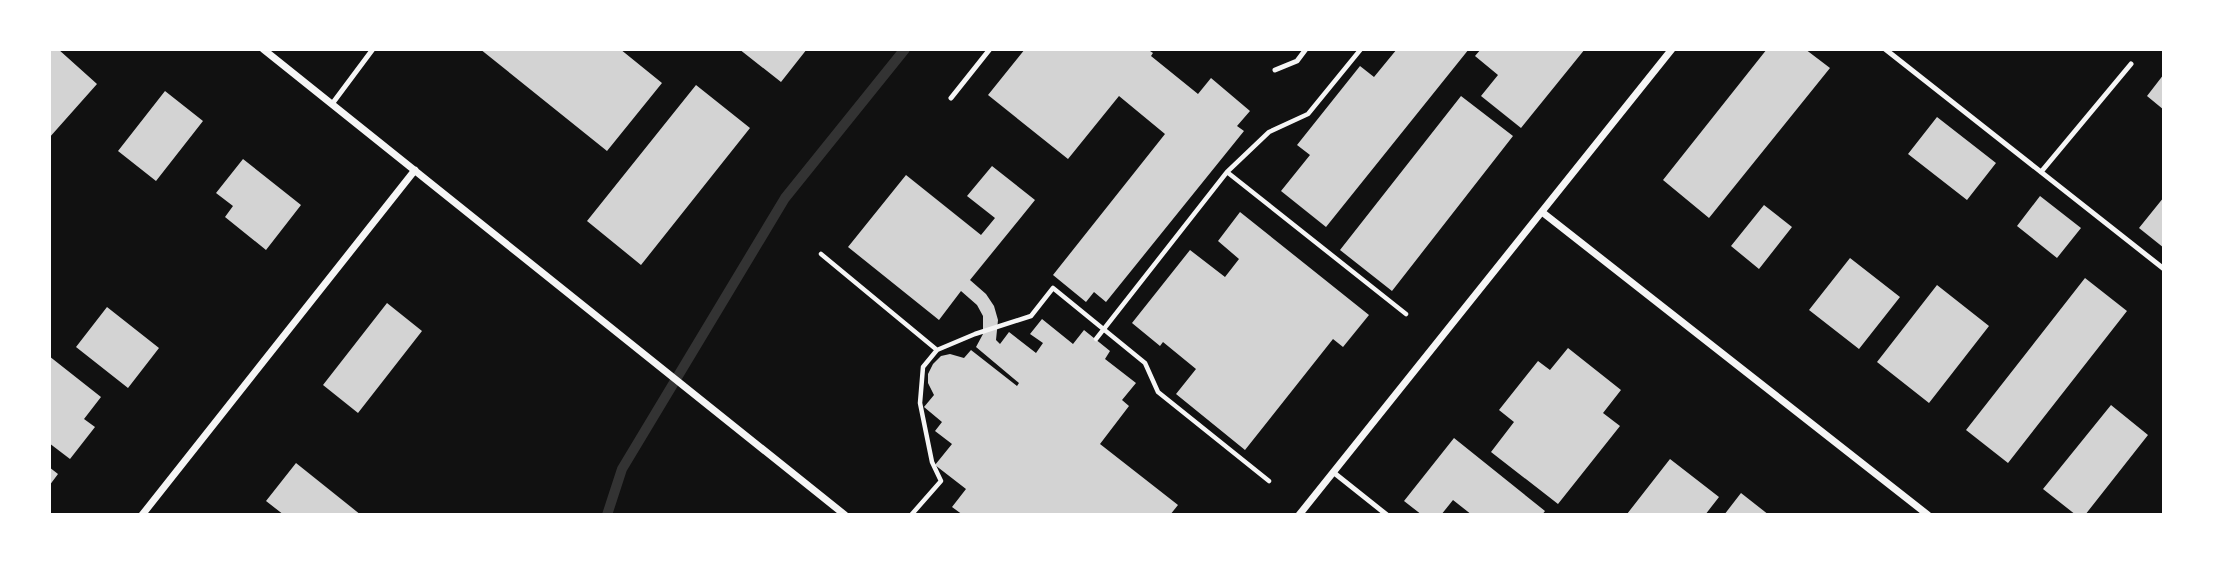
<svg xmlns="http://www.w3.org/2000/svg" width="2213" height="564" font-family="Overpass,sans-serif">
<rect width="100%" height="100%" fill="#111"/>
<g fill="none" stroke-linecap="round" stroke-linejoin="round">
<!-- stream -->
<path stroke="#333" stroke-width="10" d="M607,515L622,469L785,198L905,49"/>
</g>
<!-- building -->
<path fill="#d3d3d3" d="M49,49H58L97,84L49,138Z
M480,49H620L662,83L607,151Z
M739,49H807L781,82Z
M1025,49H1147L1153,53L1151,56L1198,94L1211,78L1250,111L1237,126L1244,131L1106,302L1094,292L1086,302L1053,275L1165,134L1119,96L1068,159L988,95Z
M1397,49H1469L1326,227L1281,191L1310,155L1297,145L1360,66L1374,77Z
M1481,49H1585L1521,128L1481,96L1498,75L1475,56Z
M1767,49H1805L1830,68L1709,218L1663,180Z
M2164,74V110L2147,96Z
M696,85L750,128L641,265L587,221Z
M165,91L203,121L156,181L118,151Z
M1461,96L1513,136L1392,291L1340,250Z
M1937,117L1996,163L1967,200L1908,154Z
M243,159L301,205L266,250L225,217L233,206L216,193Z
M992,166L1035,200L970,280L986,294L994,306L998,320L996,340L1000,344L1009,332L1036,353L1043,343L1030,334L1042,319L1073,344L1084,330L1110,351L1105,359L1136,383L1122,400L1129,406L1100,444L1178,505L1170,515H963L952,507L966,489L935,465L952,444L935,431L942,422L924,407L934,395L928,383V374L933,364L941,356L950,354L964,358L971,350L1017,386L1019,383L976,347L983,334V316L977,305L961,291L939,320L848,247L906,175L981,235L995,218L967,196Z
M2040,196L2081,228L2057,258L2017,226Z
M2164,197V248L2139,228Z
M1764,205L1792,227L1759,269L1731,246Z
M1240,212L1369,315L1343,347L1333,339L1245,450L1176,394L1196,369L1163,342L1160,346L1132,323L1190,250L1225,277L1239,259L1218,241Z
M1850,258L1900,297L1859,349L1809,310Z
M2085,278L2127,311L2008,463L1966,430Z
M1937,285L1989,326L1929,403L1877,362Z
M387,303L422,331L358,413L323,385Z
M107,307L159,348L128,388L76,347Z
M1568,348L1621,390L1603,413L1620,426L1558,504L1491,452L1514,422L1499,410L1538,361L1550,370Z
M49,356L101,397L84,419L95,427L70,459L49,443Z
M2111,405L2148,435L2085,515H2076L2043,489Z
M1454,438L1545,511L1542,515H1472L1453,500L1441,515H1422L1404,501Z
M1670,459L1719,497L1705,515H1629L1627,514Z
M296,463L361,515H284L266,501Z
M49,467L58,474L49,486Z
M1741,493L1769,515H1724Z"/>
<g fill="none" stroke-linecap="round" stroke-linejoin="round">
<!-- path -->
<path stroke="#f5f5f5" stroke-width="4.5" d="M1227,172L1269,132L1308,114L1361,49
M821,254L937,350
M1096,339L1227,172L1406,314
M912,514L941,481L932,462L920,403L923,367L937,350L975,334L1031,316L1053,288L1145,363L1158,392L1269,481"/>
<!-- service -->
<path stroke="#f5f5f5" stroke-width="5" d="M1885,49L2164,269
M1275,70L1297,61L1306,49
M951,98L990,49
M332,104L373,49
M2041,172L2131,64
M1333,472L1387,515"/>
<!-- minor -->
<path stroke="#f5f5f5" stroke-width="7" d="M263,49L845,515
M1542,212L1928,515
M142,515L415,170
M1299,515L1672,49"/>
</g>
<!-- border -->
<rect width="2213" height="564" fill="none" stroke="#ffffff" stroke-width="102"/>
</svg>
